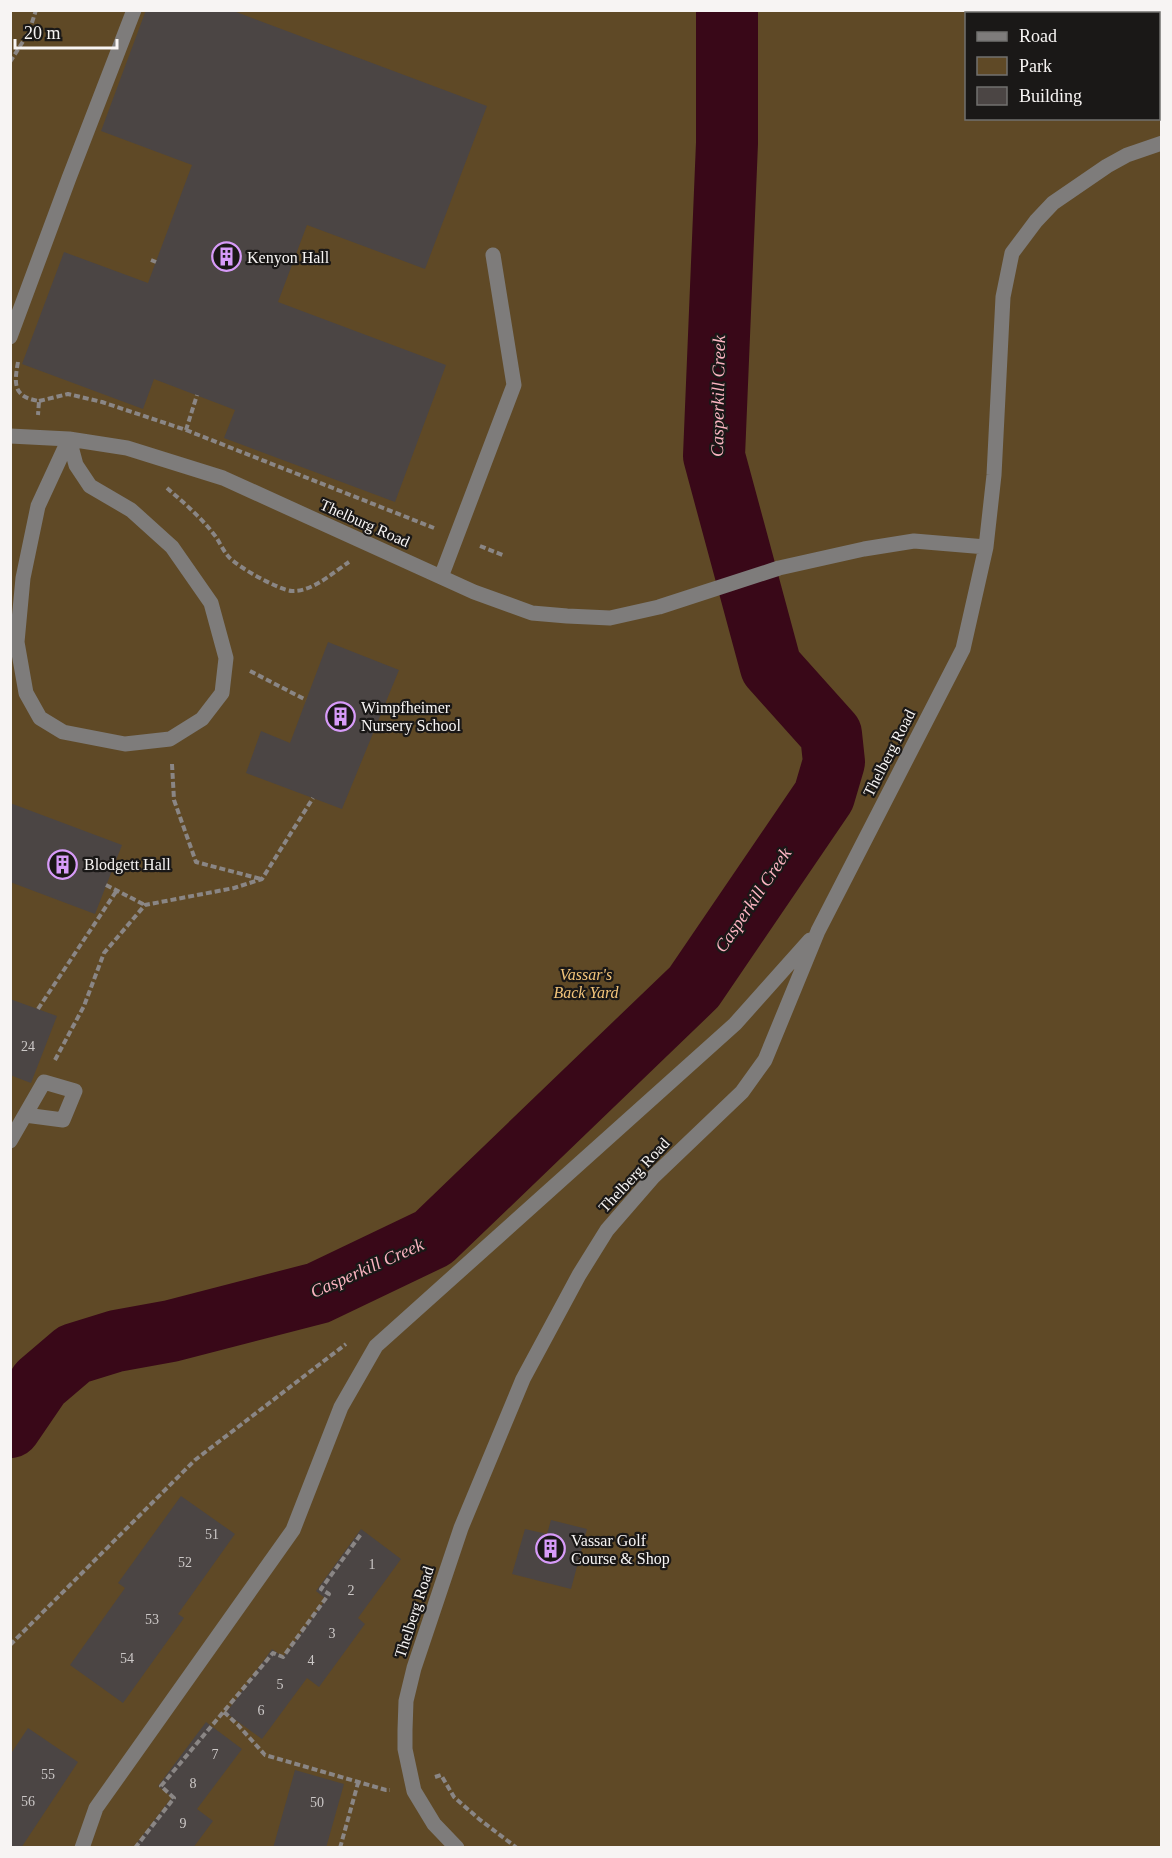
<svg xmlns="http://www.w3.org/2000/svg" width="1172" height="1858" font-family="'Times New Roman',serif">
<rect width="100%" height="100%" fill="#342f2d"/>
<!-- green -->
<path fill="#5f4926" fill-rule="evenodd" d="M10,11H1161V1847H11ZM966,14H1158V118H966Z"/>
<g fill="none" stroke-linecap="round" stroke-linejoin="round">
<!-- river -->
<path stroke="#390818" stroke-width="62" d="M10,1427L40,1383L74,1354L116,1341L171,1331L318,1293L433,1238L694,987L824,796L834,762L831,734L771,667L714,456L727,143V10"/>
</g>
<!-- building -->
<path fill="#4b4544" d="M146,10H231L487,106L425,269L307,225L278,302L446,365L395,502L224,438L235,410L154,379L143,409L22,364L64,252L148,283L192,165L101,131Z
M328,642L399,670L342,809L246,773L261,731L290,743Z
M10,803L122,845L95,914L10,882Z
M10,999L57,1016L31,1083L10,1075Z
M181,1496L235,1534L178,1614L184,1618L123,1703L70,1665L125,1588L118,1583Z
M551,1520L587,1529L571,1589L512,1574L525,1529L547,1534Z
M361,1529L401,1559L358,1618L365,1624L319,1687L307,1678L262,1739L226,1713L272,1649L283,1657L326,1599L316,1591Z
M206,1722L242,1749L197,1809L213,1821L193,1848H133L172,1797L158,1786Z
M28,1728L78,1762L21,1848H10V1755Z
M295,1770L344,1784L326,1848H273Z"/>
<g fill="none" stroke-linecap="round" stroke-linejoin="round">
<!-- path -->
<path stroke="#8a8685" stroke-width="4" stroke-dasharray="6 3" stroke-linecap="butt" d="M10,62L29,32L36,10
M151,260L156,262
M18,362C14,384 13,397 39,401L38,415
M39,401L68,394L102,402L186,430L197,395
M186,430L434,528
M167,488C184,503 202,518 216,537C220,543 223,550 228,556C237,567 279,590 292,591C312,592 334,572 349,562
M480,546L505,556
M250,671L306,700
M172,764L174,800L196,862L261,879
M106,885L145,905
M38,1009L117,890
M55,1060L84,1006L104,953L145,905L234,888L262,879L313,798
M10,1645L195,1460L346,1344
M224,1712L238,1725L265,1755L386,1790H390
M435,1777L441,1775L454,1797L479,1819L517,1848
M135,1848L174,1798L161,1786L273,1653L283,1657L329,1594L321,1589L361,1534
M340,1848L358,1783"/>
<!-- minor -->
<path stroke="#7e7c7b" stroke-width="15" d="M10,337L69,178L134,10
M10,436L69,439L127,448L223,478L474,592L532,613L567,616L610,618L659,607L779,568L864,549L914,541L986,547
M69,439L76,465L90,486L131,510L172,547L211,603L226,658L222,693L202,719L170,739L125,744L63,732L40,718L26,693L17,642L23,578L38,506Z
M441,577L514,385L493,255
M10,1141L44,1082L75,1091L63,1120L25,1115
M82,1848L96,1808L293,1530L341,1407L376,1346L735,1024L810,940
M457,1848L434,1824L414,1791L405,1749V1730L406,1701L414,1668L461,1528L523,1379L579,1275L607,1230L653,1177L742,1092L765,1060L818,931L963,649L986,547L994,475L1003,297L1012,253L1036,221L1053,203L1107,166L1127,155L1162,143"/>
</g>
<!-- icons -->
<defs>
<symbol id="building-ring" viewBox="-11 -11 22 22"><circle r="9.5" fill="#1a1817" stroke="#d79bf9" stroke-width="1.5"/><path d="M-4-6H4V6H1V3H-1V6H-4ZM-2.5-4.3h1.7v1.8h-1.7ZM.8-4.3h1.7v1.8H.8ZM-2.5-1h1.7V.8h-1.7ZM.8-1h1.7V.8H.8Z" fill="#d79bf9"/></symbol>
</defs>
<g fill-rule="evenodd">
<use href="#building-ring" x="210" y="240" width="33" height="33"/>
<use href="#building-ring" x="324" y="700" width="33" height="33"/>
<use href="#building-ring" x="46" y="848" width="33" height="33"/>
<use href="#building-ring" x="534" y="1532" width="33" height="33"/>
</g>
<g text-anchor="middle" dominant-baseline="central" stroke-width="4.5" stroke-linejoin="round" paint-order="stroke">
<!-- number labels -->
<g font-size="14" fill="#ccc8c7">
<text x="28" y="1046">24</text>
<text x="212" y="1534">51</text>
<text x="185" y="1562">52</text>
<text x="372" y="1564">1</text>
<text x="351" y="1590">2</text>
<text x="152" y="1619">53</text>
<text x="332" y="1633">3</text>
<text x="127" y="1658">54</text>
<text x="311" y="1660">4</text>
<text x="280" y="1684">5</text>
<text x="261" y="1710">6</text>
<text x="215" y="1754">7</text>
<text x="48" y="1774">55</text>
<text x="193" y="1783">8</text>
<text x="28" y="1801">56</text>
<text x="317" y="1802">50</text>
<text x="183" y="1823">9</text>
</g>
<!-- poi labels -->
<g font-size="16" fill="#f7f4f3" stroke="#1a1817" text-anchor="start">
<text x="247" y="257">Kenyon Hall</text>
<text x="361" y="707">Wimpfheimer<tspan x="361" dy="18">Nursery School</tspan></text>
<text x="84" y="864">Blodgett Hall</text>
<text x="571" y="1540">Vassar Golf<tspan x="571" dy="18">Course &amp; Shop</tspan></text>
</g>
<!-- street labels -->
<g font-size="16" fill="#f7f4f3" stroke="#1a1817">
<text transform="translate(365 523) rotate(24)">Thelburg Road</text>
<text transform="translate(889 753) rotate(-63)">Thelberg Road</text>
<text transform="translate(634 1175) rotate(-47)">Thelberg Road</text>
<text transform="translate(414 1612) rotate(-72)">Thelberg Road</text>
</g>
<!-- park labels -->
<g font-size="16" font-style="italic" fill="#f2c47a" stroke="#1a1817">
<text x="586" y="974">Vassar's<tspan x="586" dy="18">Back Yard</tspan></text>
</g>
<!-- water labels -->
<g font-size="18" font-style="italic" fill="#fbb4c1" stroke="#1a1817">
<text transform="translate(718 396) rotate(-89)">Casperkill Creek</text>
<text transform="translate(753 900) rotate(-56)">Casperkill Creek</text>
<text transform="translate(367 1268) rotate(-24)">Casperkill Creek</text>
</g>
</g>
<!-- border -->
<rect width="1172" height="1858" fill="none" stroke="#f7f4f3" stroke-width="24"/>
<!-- legend -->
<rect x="965" y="12" width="195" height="108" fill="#1a1817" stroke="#72706f" stroke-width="1.5"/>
<rect x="977" y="32" width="30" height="9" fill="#7e7c7b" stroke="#72706f" stroke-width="1.5"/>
<text x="1019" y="42" font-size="18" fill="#f7f4f3">Road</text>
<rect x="977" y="57" width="30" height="18" fill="#5f4926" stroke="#72706f" stroke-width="1.5"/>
<text x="1019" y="72" font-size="18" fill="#f7f4f3">Park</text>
<rect x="977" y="87" width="30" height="18" fill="#4b4544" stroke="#72706f" stroke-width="1.5"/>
<text x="1019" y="102" font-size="18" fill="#f7f4f3">Building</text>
<!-- scale -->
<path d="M15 39v9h102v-9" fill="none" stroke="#f7f4f3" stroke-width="3"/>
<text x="24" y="39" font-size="18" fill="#f7f4f3" stroke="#1a1817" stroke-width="4.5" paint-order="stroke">20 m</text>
</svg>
